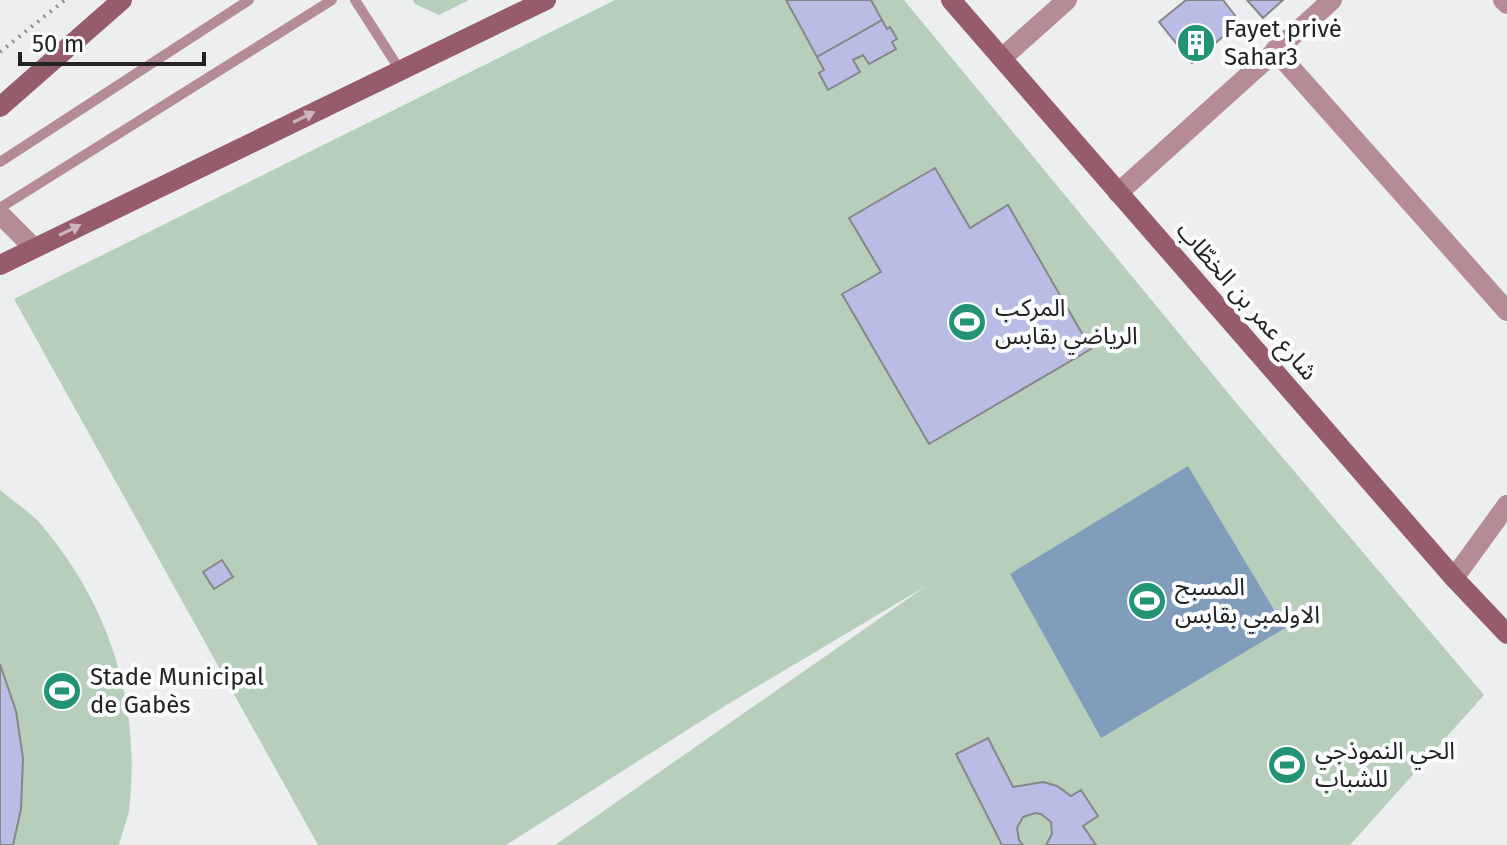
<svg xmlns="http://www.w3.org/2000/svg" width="1507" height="845" font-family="'Fira Sans','Noto Sans Arabic',sans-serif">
<rect width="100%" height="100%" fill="#edeeef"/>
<!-- green -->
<path fill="#b7cebb" d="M413,0H469L439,15L415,4Z
M615,0H904L1238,405L1484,695L1350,845H555L926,586L728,704L506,845H318L14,299Z
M0,490C12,500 27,510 38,521C108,601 142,703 129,810C127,821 122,833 119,845H0Z"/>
<!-- water -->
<path fill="#819dbc" d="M1188,466L1285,628L1101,738L1010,574Z"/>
<!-- building -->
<path fill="#b9bce4" stroke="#878788" stroke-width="2" d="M786,0H871L882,20L817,57Z
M1186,0H1223L1240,22L1192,63L1159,22Z
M1247,0H1283L1263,18Z
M882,20L887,29L890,27L897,39L892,42L896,49L869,64L863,55L853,60L860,72L828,90L819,73L824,70L817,57Z
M935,168L970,228L1008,205L1091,349L929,444L842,294L881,272L849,218Z
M222,560L233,577L214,589L203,572Z
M0,664L16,711L23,758L21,809L13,845H0Z
M988,738L1013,787L1043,782L1057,786L1071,796L1081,790L1098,816L1083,826L1096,845H1046L1052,834L1051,822L1041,814L1035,813L1023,817L1017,828L1019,840L1023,845H1002L956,754Z"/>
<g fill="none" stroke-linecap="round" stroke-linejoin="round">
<!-- path -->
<path stroke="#8c8c8d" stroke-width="4" stroke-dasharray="2 6" stroke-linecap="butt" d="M0,52L65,0"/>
<!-- lane -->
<path stroke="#b58b96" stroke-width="10" d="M355,0L400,70
M0,162L249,0
M0,208L332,0"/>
<!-- street -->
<path stroke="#b58b96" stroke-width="20" d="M1503,0L1507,4
M1275,50L1507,311
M1002,58L1067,0
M1118,193L1332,0
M0,214L34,248
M1454,578L1507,505"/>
<!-- secondary -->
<path stroke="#965c6c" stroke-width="20" d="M951,0L1454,578L1507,634
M0,107L122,0
M0,265L546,0"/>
</g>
<!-- one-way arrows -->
<defs><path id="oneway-solid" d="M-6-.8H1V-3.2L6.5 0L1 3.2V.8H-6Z" transform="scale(2)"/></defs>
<g fill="#cdb4bc">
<use href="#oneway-solid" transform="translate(304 117) rotate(-26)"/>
<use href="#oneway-solid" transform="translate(70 230) rotate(-26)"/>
</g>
<!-- icons -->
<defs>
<symbol id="building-disc" viewBox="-11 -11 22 22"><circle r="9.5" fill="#239375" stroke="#fafcfd"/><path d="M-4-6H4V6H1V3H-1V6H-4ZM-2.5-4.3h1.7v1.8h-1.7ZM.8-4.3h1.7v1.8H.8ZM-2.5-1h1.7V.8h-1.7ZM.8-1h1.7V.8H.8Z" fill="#fff"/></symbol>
<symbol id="stadium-disc" viewBox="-11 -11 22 22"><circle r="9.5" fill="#239375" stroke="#fafcfd"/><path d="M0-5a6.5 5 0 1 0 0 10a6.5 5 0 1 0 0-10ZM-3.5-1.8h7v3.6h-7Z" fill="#fff"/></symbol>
</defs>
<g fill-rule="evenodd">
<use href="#building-disc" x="1174" y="21" width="44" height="44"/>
<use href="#stadium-disc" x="945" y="300" width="44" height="44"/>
<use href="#stadium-disc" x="1125" y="579" width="44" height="44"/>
<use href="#stadium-disc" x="40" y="669" width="44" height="44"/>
<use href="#stadium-disc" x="1265" y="743" width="44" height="44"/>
</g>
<g text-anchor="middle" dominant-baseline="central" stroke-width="8" stroke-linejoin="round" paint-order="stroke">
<!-- poi labels -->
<g font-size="24" fill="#232324" stroke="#fafcfd" text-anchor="start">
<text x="1224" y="29">Fayet privė<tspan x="1224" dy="28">Sahar3</tspan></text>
<text x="995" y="308">المركب<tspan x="995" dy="28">الرياضي بقابس</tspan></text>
<text x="1175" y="587">المسبح<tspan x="1175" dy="28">الاولمبي بقابس</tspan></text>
<text x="90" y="677">Stade Municipal<tspan x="90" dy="28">de Gabès</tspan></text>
<text x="1315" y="751">الحي النموذجي<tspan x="1315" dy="28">للشباب</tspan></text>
</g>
<!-- street labels -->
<g font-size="24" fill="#232324" stroke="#fafcfd">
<text transform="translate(1247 301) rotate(49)">شارع عمر بن الخطّاب</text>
</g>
</g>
<!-- scale -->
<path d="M20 52v12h184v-12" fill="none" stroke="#232324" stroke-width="4"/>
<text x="32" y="52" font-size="24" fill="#232324" stroke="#fafcfd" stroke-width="6" paint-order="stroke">50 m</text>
</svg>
